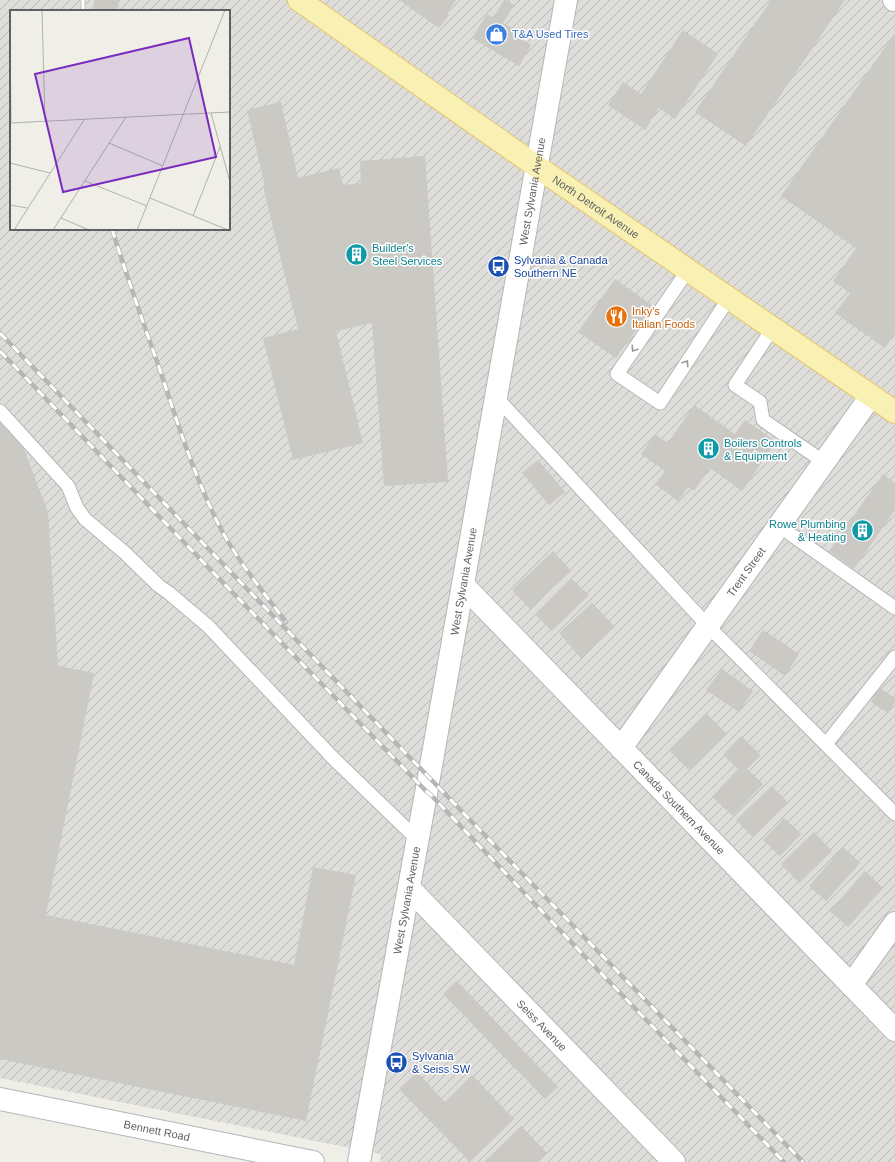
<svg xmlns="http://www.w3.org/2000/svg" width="895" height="1162" font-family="Helvetica,sans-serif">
<defs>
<pattern id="industrial-furrows" width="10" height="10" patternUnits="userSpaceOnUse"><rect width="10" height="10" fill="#deddd9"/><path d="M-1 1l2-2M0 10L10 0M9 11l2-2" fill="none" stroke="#b7b7b4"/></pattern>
</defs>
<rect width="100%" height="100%" fill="#efeee7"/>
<!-- industrial -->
<path fill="url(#industrial-furrows)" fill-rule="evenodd" d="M0,0H895V1162H380L381,1154L0,1078ZM11,11H229V229H11Z"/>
<!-- building -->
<path fill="#cbc9c4" d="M94,0H119L118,11H94Z
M399,0H456L447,13L449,15L439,28Z
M504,0H506L514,5L503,23L518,31L515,36L531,45L519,66L472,38L487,14L493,18Z
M771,0H845L746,146L695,112Z
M683,30L718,54L675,119L659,108L645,130L608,105L623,82L641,94Z
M895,33V333L885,348L835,313L850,293L833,281L856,248L781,196Z
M281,102L298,178L339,168L343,185L361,183L360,161L425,156L448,482L384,486L372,323L336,331L363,443L293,460L263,338L298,329L263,186H265L247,110Z
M615,279L653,306L616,358L578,332Z
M694,405L735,434L745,420L776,442L742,491L710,468L694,491L688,487L678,501L655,484L665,471L641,454L655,434L668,443Z
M0,423L23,447L48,512L58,666L94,673L46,915L294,965L313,867L356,875L306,1121L0,1059Z
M538,460L565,492L549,505L522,473Z
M883,474L895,483V510L854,569L829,551Z
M553,551L571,571L530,609L512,590Z
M571,578L589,595L552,631L535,614Z
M592,603L615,627L581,658L559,633Z
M763,630L799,654L785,676L749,651Z
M722,669L753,691L739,712L706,690Z
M880,688L895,698V702L888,713L871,702Z
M707,714L726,733L689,770L670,751Z
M741,736L761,755L747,769L763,784L733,816L712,797L738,769L723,755Z
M772,786L788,803L753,837L736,820Z
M784,818L801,834L780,856L763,840Z
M814,832L832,851L799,883L781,864Z
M843,847L860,863L826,901L809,886Z
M865,871L883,888L848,927L830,911Z
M457,981L558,1087L545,1099L443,994Z
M417,1072L445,1102L472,1075L514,1119L470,1162L399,1089Z
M521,1126L547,1153L538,1162H484Z"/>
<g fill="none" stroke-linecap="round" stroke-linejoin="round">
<defs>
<path id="lane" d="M688,270L617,374L660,403L729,298
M773,328L735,385L760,402L763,420L824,462
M496,397L708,626L895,814
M0,411L68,486L77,508L85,519L125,553L159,586L169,593L208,626L333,758L418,840
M779,526L895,608
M826,744L895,657"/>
<g id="street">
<path d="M894,0H895"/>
<path id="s1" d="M463,585L895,1030"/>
<path id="s2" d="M621,748L871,396"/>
<path id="s3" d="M409,888L674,1162"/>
<path d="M851,985L895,923"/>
</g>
<g id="secondary">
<path id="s4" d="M0,1099L313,1162"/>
<path id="s5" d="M359,1162L429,777L566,0"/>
</g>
<g id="primary">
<path id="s6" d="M299,0L536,166L895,412"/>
</g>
</defs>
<!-- lane casing -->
<use href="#lane" stroke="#b4b7ba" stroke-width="15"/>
<!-- street casing -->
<use href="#street" stroke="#b4b7ba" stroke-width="24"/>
<!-- secondary casing -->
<use href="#secondary" stroke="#b3b6ba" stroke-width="24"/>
<!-- primary casing -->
<use href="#primary" stroke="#e7c769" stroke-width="24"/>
<!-- lane -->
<use href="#lane" stroke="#fff" stroke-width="13"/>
<!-- street -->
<use href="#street" stroke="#fff" stroke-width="22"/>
<!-- secondary -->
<use href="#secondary" stroke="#fff" stroke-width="22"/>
<!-- primary -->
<use href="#primary" stroke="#f9f0b3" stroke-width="22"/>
<defs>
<path id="rail" d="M83,0V11
M112,229C127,277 144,325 161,373C178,425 197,484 223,533C241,565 264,593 286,622
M0,333L476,826L803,1162
M0,351L202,561L426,791L431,795L594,966L784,1162"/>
</defs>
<!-- rail casing -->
<use href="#rail" stroke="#b5b6b6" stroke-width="4.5"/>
<!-- rail -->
<use href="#rail" stroke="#fff" stroke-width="3" stroke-dasharray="9" stroke-linecap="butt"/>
</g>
<!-- one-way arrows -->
<defs><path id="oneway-chevron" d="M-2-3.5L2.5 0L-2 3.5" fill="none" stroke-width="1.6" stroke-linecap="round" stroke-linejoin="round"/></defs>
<g stroke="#96999c">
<use href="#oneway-chevron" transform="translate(634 349) rotate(124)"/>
<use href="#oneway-chevron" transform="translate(686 363) rotate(-57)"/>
</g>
<!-- icons -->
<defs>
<symbol id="shop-disc" viewBox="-11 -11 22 22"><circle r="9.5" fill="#3f7fe0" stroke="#fff"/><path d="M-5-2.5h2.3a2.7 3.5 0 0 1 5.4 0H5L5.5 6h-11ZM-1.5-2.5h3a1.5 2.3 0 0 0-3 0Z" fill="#fff"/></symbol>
<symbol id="building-disc" viewBox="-11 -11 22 22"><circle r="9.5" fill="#0f9aa8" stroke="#fff"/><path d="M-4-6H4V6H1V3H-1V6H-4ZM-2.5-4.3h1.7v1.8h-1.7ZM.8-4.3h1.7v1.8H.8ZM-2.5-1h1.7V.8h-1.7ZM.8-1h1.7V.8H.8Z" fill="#fff"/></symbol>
<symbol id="bus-disc" viewBox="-11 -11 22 22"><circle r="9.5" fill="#1a4fb4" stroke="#fff"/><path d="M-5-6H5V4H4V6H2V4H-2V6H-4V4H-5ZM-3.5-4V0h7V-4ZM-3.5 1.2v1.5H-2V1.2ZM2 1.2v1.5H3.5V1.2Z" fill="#fff"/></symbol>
<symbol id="restaurant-disc" viewBox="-11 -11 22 22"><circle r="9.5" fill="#e8710a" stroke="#fff"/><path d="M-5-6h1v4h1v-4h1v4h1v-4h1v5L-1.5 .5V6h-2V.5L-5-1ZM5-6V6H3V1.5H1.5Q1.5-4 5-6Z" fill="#fff"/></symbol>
</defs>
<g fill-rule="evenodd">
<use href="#shop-disc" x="484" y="22" width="25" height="25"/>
<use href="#building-disc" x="344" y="242" width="25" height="25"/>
<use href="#bus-disc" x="486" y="254" width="25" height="25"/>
<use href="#restaurant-disc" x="604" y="304" width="25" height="25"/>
<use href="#building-disc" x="696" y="436" width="25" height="25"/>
<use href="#building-disc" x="850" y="518" width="25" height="25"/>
<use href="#bus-disc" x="384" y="1050" width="25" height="25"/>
</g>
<g text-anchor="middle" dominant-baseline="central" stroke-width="3" stroke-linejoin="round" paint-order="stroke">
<!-- shop labels -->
<g font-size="11" fill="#366cbe" stroke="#fff" text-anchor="start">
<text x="512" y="34">T&amp;A Used Tires</text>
</g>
<!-- street labels -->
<g font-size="11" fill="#5e6266" stroke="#fff">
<text stroke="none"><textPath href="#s5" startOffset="986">West Sylvania Avenue</textPath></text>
<text stroke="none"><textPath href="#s6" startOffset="362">North Detroit Avenue</textPath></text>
<text stroke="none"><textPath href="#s2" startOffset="216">Trent Street</textPath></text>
<text stroke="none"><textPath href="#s5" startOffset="590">West Sylvania Avenue</textPath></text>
<text stroke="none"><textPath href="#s1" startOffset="310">Canada Southern Avenue</textPath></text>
<text stroke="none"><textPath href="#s5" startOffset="266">West Sylvania Avenue</textPath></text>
<text stroke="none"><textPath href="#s3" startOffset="191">Seiss Avenue</textPath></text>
<text stroke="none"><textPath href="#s4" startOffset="160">Bennett Road</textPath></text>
</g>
<!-- culture labels -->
<g font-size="11" fill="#0d838f" stroke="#fff" text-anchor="start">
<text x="372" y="248">Builder's<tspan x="372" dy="13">Steel Services</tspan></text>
<text x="724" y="443">Boilers Controls<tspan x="724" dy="13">&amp; Equipment</tspan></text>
<text x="846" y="524" text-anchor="end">Rowe Plumbing<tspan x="846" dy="13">&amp; Heating</tspan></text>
</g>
<!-- transit labels -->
<g font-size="11" fill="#164399" stroke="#fff" text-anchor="start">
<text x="514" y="260">Sylvania &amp; Canada<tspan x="514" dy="13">Southern NE</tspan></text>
<text x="412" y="1056">Sylvania<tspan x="412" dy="13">&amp; Seiss SW</tspan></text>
</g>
<!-- food labels -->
<g font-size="11" fill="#c56008" stroke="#fff" text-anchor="start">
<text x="632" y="311">Inky's<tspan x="632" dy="13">Italian Foods</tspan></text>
</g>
</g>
<!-- overview -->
<g transform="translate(10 10)">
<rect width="220" height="220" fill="#efeee7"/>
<path fill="none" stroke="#b1b2af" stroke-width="1" d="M32,0L35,111M0,23L1,112M201,103L220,172M0,113L220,102M99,133L153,156M0,153L40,163M75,171L137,196M140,188L218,220M0,195L17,198M183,206L210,137M51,208L79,220M4,220L74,110M43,220L116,107M127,220L215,0"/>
<path fill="#7b2cbf" fill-opacity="0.15" stroke="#7b2cbf" stroke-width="2" d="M179,28L206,147L53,182L25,64Z"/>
<rect width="220" height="220" fill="none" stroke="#5e6266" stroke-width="2"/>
</g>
</svg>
